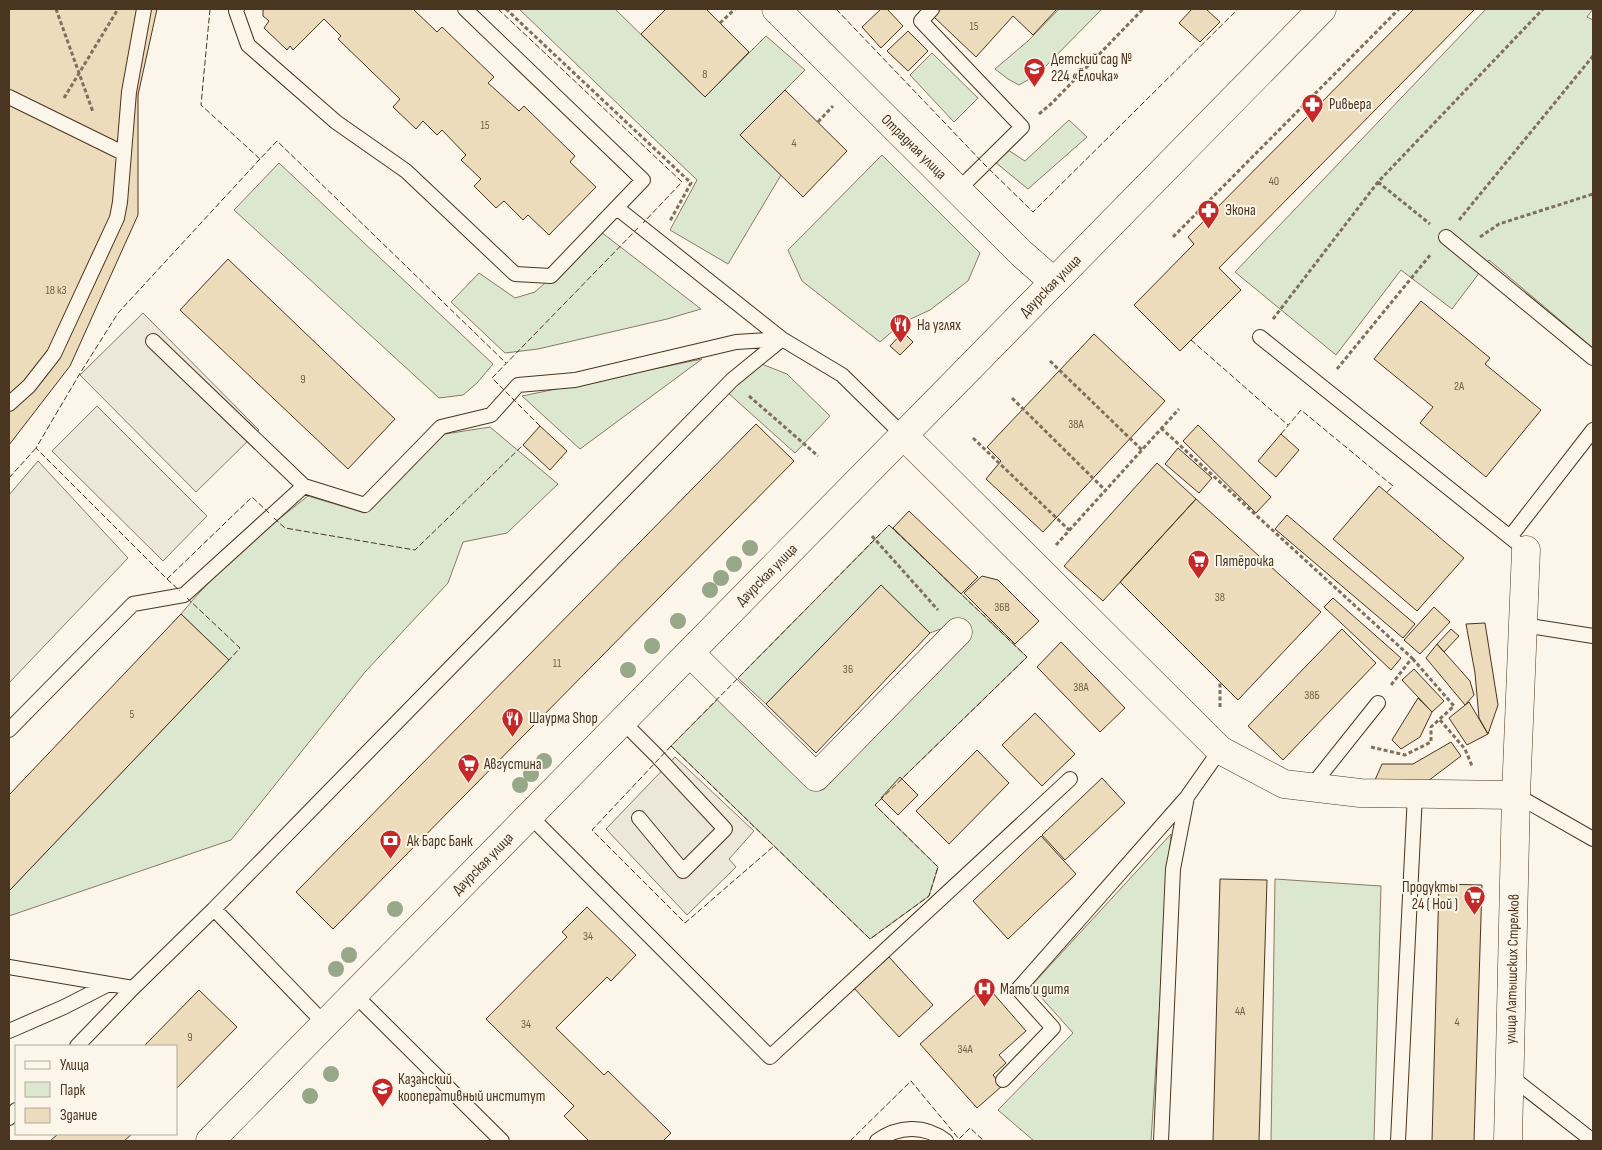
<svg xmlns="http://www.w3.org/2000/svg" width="1602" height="1150" font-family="'Sofia Sans Condensed',sans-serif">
<rect width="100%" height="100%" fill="#fbf6e9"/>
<!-- green -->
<path fill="#dce7d0" stroke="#887966" d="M519,9H615L705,97L766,36L805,70L740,135L781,175L728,264L670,230L697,180Z
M1059,9H1102L1038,74L1019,85L1008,79L995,69L1028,41Z
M1486,9H1593L1587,17L1593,20V348L1489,260L1452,309L1401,270L1336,355L1235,272Z
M932,53L978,98L954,122L910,75Z
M1069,120L1087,137L1028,189L995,162L1008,150L1025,161Z
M882,155L980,253L968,281L930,310L902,323L880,342L802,281L788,250Z
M279,163L493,364L477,383L463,395L439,398L234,210Z
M601,232L701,309L667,319L538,349L505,353L451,302L479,273L515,298L535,292Z
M702,359L580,449L522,396Z
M759,363L787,374L830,416L795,453L727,392Z
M490,427L558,484L507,533L463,542L448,583L365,672L231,840L9,916V891L229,660L181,614C217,569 263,531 308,496L365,513L445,434Z
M889,525L1027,657L875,805L938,867L929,896L870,939L671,746L723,694L815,783L959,622L930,633L881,586L766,704L738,678Z
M1171,834L1151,1141H1034L998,1110L1073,1033L1031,986Z
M1275,879L1381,886L1374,1141H1271Z"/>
<!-- parking -->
<path fill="#ede7d9" stroke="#887966" d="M143,313L259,430L196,492L80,375Z
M97,406L207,516L163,561L52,451Z
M38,461L128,558L9,683V495Z
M675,757L754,831L729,859L736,867L687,915L606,829Z"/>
<!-- building -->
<path fill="#ecdcbc" stroke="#4a3520" d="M9,9H157L138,95V215L70,366L9,445Z
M263,9H413L437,32L442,27L494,77L488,83L519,111L524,106L575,156L570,162L596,187L549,235L528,215L523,220L504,201L496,208L474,186L481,179L461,160L466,155L442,130L437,135L423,121L416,129L393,107L400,99L338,39L341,36L324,19L293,50L290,46L287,50L264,28L269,21L263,16Z
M666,9H706L749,52L705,97L641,34Z
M881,9H887L903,26L881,48L862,27Z
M941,9H1057L1033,35L1013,16L976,57L934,17Z
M1192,9H1206L1220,22L1200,42L1179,23Z
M1414,9H1475L1219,268L1241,290L1180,351L1134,305L1194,244L1188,237Z
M908,31L928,51L908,71L887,51Z
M785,90L847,151L803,197L740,135Z
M228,259L395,419L348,469L180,310Z
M1421,301L1490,358L1485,364L1541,410L1486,477L1420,423L1433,407L1374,359Z
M903,332L913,342L900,355L890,346Z
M1094,334L1165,401L1043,532L986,479L1001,461L987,447Z
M756,424L794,461L333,929L296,892Z
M1198,425L1271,497L1256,513L1183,441Z
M540,426L567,451L550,470L523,445Z
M1281,434L1299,450L1276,477L1258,461Z
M1178,448L1212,478L1199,493L1165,464Z
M1157,463L1196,499L1103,601L1064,566Z
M1379,486L1464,558L1417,611L1333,539Z
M1196,499L1321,612L1238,700L1120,582Z
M909,511L978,577L961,594L893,528Z
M1287,515L1415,624L1403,638L1275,529Z
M982,576L998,580L1039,621L1015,644L964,593Z
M881,585L930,633L816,753L766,704Z
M1333,598L1401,658L1391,670L1324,607Z
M1434,607L1450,622L1420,654L1404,640Z
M181,614L229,660L9,891V795Z
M1485,623L1498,705L1488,734L1479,718L1475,673L1466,624Z
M1342,629L1376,663L1283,760L1248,726Z
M1451,629L1459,636L1444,652L1437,644Z
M1061,642L1125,708L1100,732L1037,667Z
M1437,644L1470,681L1474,695L1465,705L1426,658Z
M1414,669L1444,701L1432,712L1402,680Z
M1418,698L1432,712L1420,737L1401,749L1392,740Z
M1469,702L1488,734L1467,745L1449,718Z
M1035,713L1075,754L1042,786L1002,745Z
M1451,742L1461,756L1428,781L1375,780L1382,764H1413Z
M977,750L1009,783L949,844L916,811Z
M900,777L918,795L898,815L881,798Z
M1102,778L1125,803L1065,860L1042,835Z
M1041,836L1076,874L1008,939L973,901Z
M1220,879L1267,880L1259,1141H1213Z
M1439,884L1482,885L1474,1141H1432Z
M587,907L636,955L611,981L607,977L556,1028L604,1075L608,1071L671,1133L663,1141H589L564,1116L574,1106L486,1019L567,937L562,932Z
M889,957L933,1005L899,1037L854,988Z
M986,985L1026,1031L999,1055L1006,1063L993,1075L1002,1086L977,1108L920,1044Z
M199,990L237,1027L176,1089V1046H144Z
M58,1134H132L124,1141H50Z"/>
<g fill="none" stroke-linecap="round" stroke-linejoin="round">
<defs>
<path id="lane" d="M237,9L236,11L248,45L336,122L406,171L515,274L551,276L643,180L465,9
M932,9L921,21L1022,127L958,190
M9,97L123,153
M617,208L782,339
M1446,237L1593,358
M1260,337L1526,550
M153,341L304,486
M9,404L29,386L54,354L117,218L120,202L129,92L144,9
M1510,537L1593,430
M1523,625L1593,636
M622,721L656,755L725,829L683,871L639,818
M9,730L133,604L184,595L304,486L365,505L441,427L491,415L518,385L575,380L736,342L782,339
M1311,787L1378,703
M1516,795L1593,839
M530,816L770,1057L1070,779
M9,967L133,988L214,909
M355,995L502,1141
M325,1024L214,909L732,380L782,339L842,375L903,435
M9,1031L64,1007L109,984
M77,1046L133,988
M1510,1076L1593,1141
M1003,1080L1053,1028L1018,989L1187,797
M9,1118L16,1110
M877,1141C898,1126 924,1124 946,1141
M1161,1141L1173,869L1187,797L1220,750
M1398,1141L1415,794"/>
<g id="street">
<path id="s1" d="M776,9L1021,253L1054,282"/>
<path d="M903,435L1220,750L1284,784L1360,793L1516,795"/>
<path d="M690,653L816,777L958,632"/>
<path id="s2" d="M1508,1141L1516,795L1526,550"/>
</g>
<g id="secondary">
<path id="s3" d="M210,1141L1322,9"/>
</g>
</defs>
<!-- lane casing -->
<use href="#lane" stroke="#4a3520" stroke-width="16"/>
<!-- street casing -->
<use href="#street" stroke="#4a3520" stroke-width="29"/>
<!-- secondary casing -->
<use href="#secondary" stroke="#4a3520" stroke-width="29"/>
<!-- path -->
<path stroke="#7f6f5c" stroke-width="3" stroke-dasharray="4 2.5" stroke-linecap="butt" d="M56,9L93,112
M506,9L691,183L670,221
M720,23L735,9
M64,98L118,9
M1039,114L1052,103L1143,9
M818,122L833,106
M1378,182L1430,224
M1459,220L1593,56
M1173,237L1399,9
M1480,237L1499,224L1593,194
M1273,319L1378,182L1543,9
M1050,361L1142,450
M1337,369L1431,254
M749,396L818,456
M1012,398L1105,490
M1161,428L1412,658L1391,685
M973,438L1069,530
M872,536L938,610
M1056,545L1179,409
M1220,707V682
M1440,720L1465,749L1472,766
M1371,747L1405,755L1431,742V727L1454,706L1412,658"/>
<!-- lane -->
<use href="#lane" stroke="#fbf6e9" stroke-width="14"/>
<!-- street -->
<use href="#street" stroke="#fbf6e9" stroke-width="28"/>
<!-- secondary -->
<use href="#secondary" stroke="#fbf6e9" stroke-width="28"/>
<!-- fence -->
<path stroke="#4a3520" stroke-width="1" stroke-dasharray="6 2.5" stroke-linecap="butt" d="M210,9L201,105L260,159L277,141L506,363
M498,9L682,182L643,223
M836,9L984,164L1033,212L1238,9
M260,159L118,313L79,375L36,448L167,579L252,497L269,513
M1191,340L1288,425
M540,426L492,378L638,228
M1281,434L1301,410L1393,486L1387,492
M9,478L36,448
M274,518L285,528L415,550L523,445
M889,525L1027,657L875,805L938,867L929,896L870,939L671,746Z
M167,579L180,591
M187,598L240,648L229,660
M671,746L592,830L685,923L774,846
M850,1141L911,1081L959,1139L970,1128L984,1141"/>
</g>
<!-- trees -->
<g fill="#96a887">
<circle cx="750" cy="548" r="8"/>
<circle cx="734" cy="564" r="8"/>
<circle cx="721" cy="578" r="8"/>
<circle cx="710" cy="590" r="8"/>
<circle cx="678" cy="621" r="8"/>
<circle cx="652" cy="646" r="8"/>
<circle cx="628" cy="670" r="8"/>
<circle cx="544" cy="761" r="8"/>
<circle cx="531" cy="774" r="8"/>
<circle cx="520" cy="785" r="8"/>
<circle cx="395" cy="909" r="8"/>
<circle cx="349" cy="955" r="8"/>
<circle cx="336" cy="969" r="8"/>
<circle cx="331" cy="1074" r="8"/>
<circle cx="310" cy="1096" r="8"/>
</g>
<!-- icons -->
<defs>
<symbol id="school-pin" viewBox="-11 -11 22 30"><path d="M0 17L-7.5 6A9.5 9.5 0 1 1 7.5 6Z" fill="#c62828" stroke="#fbf6e9"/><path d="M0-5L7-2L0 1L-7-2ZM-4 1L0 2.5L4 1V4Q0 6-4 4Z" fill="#fff"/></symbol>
<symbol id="pharmacy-pin" viewBox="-11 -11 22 30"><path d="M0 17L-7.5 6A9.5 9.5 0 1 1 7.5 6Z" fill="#c62828" stroke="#fbf6e9"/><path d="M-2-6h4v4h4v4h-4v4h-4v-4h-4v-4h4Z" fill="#fff"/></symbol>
<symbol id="restaurant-pin" viewBox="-11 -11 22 30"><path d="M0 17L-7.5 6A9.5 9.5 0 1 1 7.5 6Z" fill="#c62828" stroke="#fbf6e9"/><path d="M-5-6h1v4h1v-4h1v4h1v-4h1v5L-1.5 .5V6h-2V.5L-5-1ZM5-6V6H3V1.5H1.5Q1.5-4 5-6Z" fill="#fff"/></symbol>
<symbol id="supermarket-pin" viewBox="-11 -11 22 30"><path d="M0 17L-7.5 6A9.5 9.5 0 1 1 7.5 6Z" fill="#c62828" stroke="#fbf6e9"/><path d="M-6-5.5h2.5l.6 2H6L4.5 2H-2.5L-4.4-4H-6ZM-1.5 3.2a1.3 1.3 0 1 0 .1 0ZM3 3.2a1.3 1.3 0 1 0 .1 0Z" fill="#fff"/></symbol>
<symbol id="bank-pin" viewBox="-11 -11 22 30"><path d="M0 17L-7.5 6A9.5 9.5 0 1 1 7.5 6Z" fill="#c62828" stroke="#fbf6e9"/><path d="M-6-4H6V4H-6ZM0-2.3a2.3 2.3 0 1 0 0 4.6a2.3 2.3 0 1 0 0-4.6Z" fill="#fff"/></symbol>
<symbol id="hospital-pin" viewBox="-11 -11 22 30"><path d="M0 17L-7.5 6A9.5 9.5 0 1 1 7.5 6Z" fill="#c62828" stroke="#fbf6e9"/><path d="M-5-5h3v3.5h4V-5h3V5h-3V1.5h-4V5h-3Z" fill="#fff"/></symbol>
<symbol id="university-pin" viewBox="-11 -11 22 30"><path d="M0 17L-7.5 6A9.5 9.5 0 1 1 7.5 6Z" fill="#c62828" stroke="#fbf6e9"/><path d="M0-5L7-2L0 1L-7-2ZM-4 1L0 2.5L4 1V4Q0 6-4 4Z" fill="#fff"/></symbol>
</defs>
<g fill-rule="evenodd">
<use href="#school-pin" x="1022" y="56" width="25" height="34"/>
<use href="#pharmacy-pin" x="1300" y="92" width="25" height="34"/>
<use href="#pharmacy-pin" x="1196" y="198" width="25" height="34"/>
<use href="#restaurant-pin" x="888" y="312" width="25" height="34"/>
<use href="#supermarket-pin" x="1186" y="548" width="25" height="34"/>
<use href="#restaurant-pin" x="500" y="706" width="25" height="34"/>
<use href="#supermarket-pin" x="456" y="752" width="25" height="34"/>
<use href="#bank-pin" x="378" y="828" width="25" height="34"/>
<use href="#supermarket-pin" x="1462" y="884" width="25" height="34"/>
<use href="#hospital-pin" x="972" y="976" width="25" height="34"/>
<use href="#university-pin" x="370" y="1076" width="25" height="34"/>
</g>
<g text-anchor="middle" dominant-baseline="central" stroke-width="4" stroke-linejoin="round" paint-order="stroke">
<!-- number labels -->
<g font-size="12" fill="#725f47">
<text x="974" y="26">15</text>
<text x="705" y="74">8</text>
<text x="485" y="125">15</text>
<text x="794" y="143">4</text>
<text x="1274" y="181">40</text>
<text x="56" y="290">18 к3</text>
<text x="303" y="379">9</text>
<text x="1459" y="386">2А</text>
<text x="1076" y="424">38А</text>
<text x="1220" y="597">38</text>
<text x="1002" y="607">36В</text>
<text x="557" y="663">11</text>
<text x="848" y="669">36</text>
<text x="1081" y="687">38А</text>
<text x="1312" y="695">38Б</text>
<text x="132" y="714">5</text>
<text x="588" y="936">34</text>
<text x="1240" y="1011">4А</text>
<text x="1457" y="1022">4</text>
<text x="526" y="1024">34</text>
<text x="190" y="1037">9</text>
<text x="965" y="1049">34А</text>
</g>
<!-- poi labels -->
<g font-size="15" fill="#4a3520" stroke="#fbf6e9" text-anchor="start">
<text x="1051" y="59">Детский сад №<tspan x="1051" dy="17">224 «Ёлочка»</tspan></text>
<text x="1329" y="104">Ривьера</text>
<text x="1225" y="210">Экона</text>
<text x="917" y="325">На углях</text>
<text x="1215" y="561">Пятёрочка</text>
<text x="529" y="718">Шаурма Shop</text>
<text x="484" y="764">Августина</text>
<text x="407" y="841">Ак Барс Банк</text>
<text x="1458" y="887" text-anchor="end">Продукты<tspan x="1458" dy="17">24 ( Ной )</tspan></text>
<text x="1000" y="989">Мать и дитя</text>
<text x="398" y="1079">Казанский<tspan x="398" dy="17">кооперативный институт</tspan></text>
</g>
<!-- street labels -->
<g font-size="15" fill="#4a3520" stroke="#fbf6e9">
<text stroke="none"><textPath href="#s1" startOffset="195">Отрадная улица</textPath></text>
<text stroke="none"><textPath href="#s3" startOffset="1199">Даурская улица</textPath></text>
<text stroke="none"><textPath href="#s3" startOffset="794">Даурская улица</textPath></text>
<text stroke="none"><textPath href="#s3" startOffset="389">Даурская улица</textPath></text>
<text stroke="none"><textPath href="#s2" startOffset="172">улица Латышских Стрелков</textPath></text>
</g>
</g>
<!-- border -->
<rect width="1602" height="1150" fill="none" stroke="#4a3520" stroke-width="20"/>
<!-- legend -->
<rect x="15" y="1045" width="162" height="90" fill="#fbf6e9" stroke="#b4a999"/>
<rect x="25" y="1061" width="25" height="8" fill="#fbf6e9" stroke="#b4a999"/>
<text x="60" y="1070" font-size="15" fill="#4a3520">Улица</text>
<rect x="25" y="1082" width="25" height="15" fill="#dce7d0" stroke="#b4a999"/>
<text x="60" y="1095" font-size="15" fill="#4a3520">Парк</text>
<rect x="25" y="1108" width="25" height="15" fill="#ecdcbc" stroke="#b4a999"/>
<text x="60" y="1120" font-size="15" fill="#4a3520">Здание</text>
</svg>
